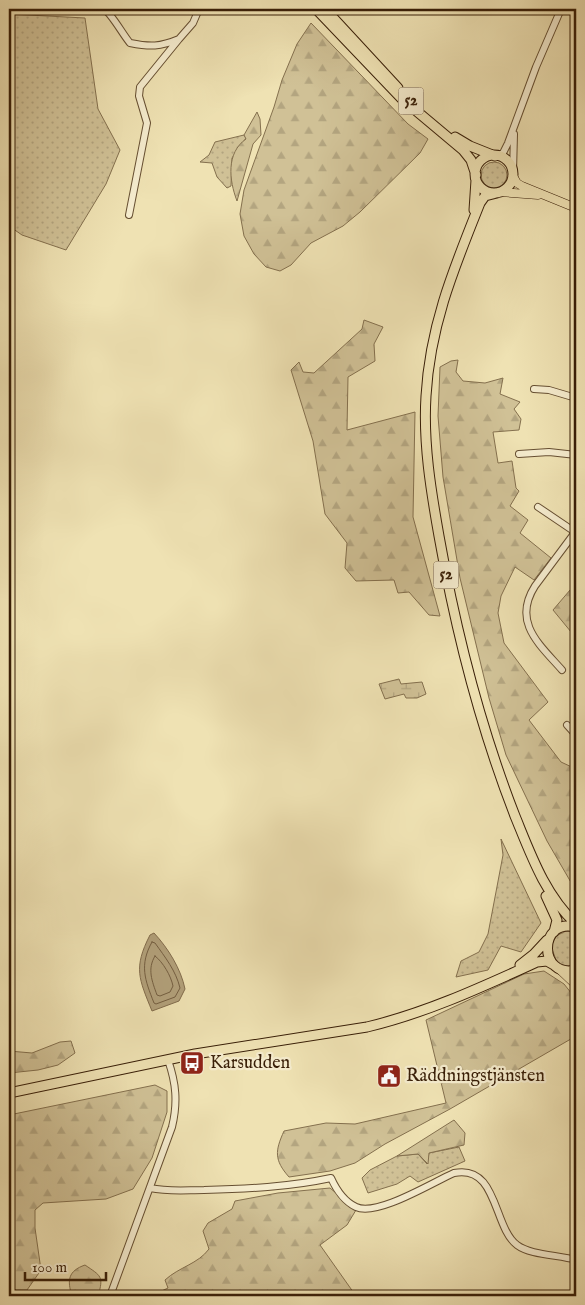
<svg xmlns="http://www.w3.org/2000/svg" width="585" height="1305" font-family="'IM FELL English',serif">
<defs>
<pattern id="grass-dots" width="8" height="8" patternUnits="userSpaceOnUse" patternTransform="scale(1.25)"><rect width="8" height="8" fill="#d0c196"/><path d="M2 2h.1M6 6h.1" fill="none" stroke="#b3a580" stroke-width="1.8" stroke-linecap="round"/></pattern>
<pattern id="forest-firs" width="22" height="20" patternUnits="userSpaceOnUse" patternTransform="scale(1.25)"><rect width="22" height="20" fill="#d0c196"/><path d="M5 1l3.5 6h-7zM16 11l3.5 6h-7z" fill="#b3a580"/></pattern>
<pattern id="wetland-marsh" width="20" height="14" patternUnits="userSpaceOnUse" patternTransform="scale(1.25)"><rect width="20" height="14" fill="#d0c196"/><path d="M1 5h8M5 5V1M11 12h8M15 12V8" fill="none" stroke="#b3a580"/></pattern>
</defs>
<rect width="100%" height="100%" fill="#efe2b3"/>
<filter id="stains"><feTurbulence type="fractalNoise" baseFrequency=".004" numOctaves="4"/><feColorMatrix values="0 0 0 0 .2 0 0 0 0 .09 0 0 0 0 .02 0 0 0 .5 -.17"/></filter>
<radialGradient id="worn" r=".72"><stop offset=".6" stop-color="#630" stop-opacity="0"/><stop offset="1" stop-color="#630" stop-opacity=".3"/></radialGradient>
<!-- grass -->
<path fill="url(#grass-dots)" stroke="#84704e" d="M9,14L85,18L98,109L120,150L106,184L66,250L22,235L9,226Z
M244,135L246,138L232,158L231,186L227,188L217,177L212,163L200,162L209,155L215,142Z
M481 175a13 13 0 1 1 26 0a13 13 0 1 1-26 0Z
M501,839L541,923L521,952L501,946L488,970L456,977L461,961L479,952L488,934L503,855Z
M566,931L576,932V965C568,967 562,966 556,960L551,946L556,936Z
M459,1147L465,1161L418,1182L410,1176L397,1184L368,1193L362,1178L370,1170L397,1156L418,1154L427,1164L429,1153Z"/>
<!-- forest -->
<path fill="url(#forest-firs)" stroke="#84704e" d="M311,23L408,124L428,139L420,153L360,212L343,226L311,243L291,265L280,271L266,267L254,254L244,236L240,214L244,190L274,107L282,80L297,44Z
M257,112L260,119L261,135L253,144L237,201C229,180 226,153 246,139L244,135Z
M364,320L383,327L374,344L375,361L348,377L347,430L415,412L413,517L440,616L429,615L409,592L398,593L394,580L356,581L345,568L347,543L325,514L313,441L291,370L299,362L303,372L314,373L362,329Z
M458,360L456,372L463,381L485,383L503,378L500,394L520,402L514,409L521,419L519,430L493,432L498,463L512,461L516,488L519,491L510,506L528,520L520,533L551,558L534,580L515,567L501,596L498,613L504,643L548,702L529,720L561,762L576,769V891L547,841L506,755L489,698L460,578L443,477L438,416L440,367L451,361Z
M576,583V638L553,610Z
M544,971L564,984L576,999V1036L450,1109L385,1144L355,1163L330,1171L289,1177C274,1160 275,1151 284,1131L326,1123L355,1124L446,1103L426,1020L524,974Z
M71,1041L75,1053L58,1065L38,1070L9,1073V1051L32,1053L60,1042Z
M155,1085L167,1091V1112L152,1158L133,1189L106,1199L43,1203L35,1210V1228L41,1270L27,1290H16L9,1283V1115Z
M454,1120L465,1133L464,1145L429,1153L428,1164L418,1154L397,1156Z
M330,1188L356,1210L347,1225L320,1245L356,1296H151L168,1288L165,1280C179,1267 198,1264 209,1249L203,1231L208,1223L232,1209L235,1201L278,1193Z
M85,1265C101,1276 104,1276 98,1296H72C67,1280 68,1271 85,1265Z"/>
<!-- wetland -->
<path fill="url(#wetland-marsh)" stroke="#84704e" d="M399,679L401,684L422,682L426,694L417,698H406L404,694L385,699L379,684Z"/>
<!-- water -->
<path fill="#b19f79" stroke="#816b4b" d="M154,933C168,948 181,969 185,989L179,1001L152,1011C139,979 133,968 150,935Z"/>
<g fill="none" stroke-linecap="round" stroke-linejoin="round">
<!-- shore -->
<path stroke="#745e40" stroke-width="1" d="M152,942L155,943C165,957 176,971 180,988L175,997L156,1004L154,1003C145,980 139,965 152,942Z
M155,956C163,962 171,976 173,986L170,992L160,996L157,995C152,981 147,969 155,956Z"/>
<defs>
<path id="minor" d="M104,9C112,14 123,35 130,43C150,47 160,47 179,39L140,87L139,96L147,123L129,215
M553,9L560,12
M179,39L193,23L199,9
M497,156L503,153L508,143L536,67L561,9
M513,172L514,134
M534,389L549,390L576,398
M519,454L549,452L576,455
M538,507L575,532
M562,670C539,644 512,622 535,586L576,531
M567,725L576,735
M150,1188C169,1192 186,1190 204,1190C246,1189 289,1187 331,1178C336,1189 345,1202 356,1207C377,1217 433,1182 454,1173C498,1164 493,1227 517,1245C530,1255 559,1255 576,1260
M110,1296L172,1127C178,1102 176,1083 168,1060"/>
<path id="major" d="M513,176L517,183L522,186L576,208
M500,192L538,195
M558,968L576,985"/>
<path id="highway" d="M316,9L401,98L463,150L471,160L476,175
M325,9L398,88
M455,137L470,146L495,156
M475 174a19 19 0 1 1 38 0a19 19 0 1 1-38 0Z
M497,193L485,196L480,203C454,268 430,325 426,396C423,443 431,491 439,536C456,632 480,726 515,816C531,855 545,895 576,924
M474,210L476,180
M546,896L557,920L554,932
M576,927C538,917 538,979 576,970
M520,965L534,954L547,940
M9,1093L195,1054L367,1027C426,1013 482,987 537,962L547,961L554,965"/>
</defs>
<!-- minor casing -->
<use href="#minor" stroke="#664f32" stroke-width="8"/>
<!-- major casing -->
<use href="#major" stroke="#381e07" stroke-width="9"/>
<!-- highway casing -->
<use href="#highway" stroke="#381e07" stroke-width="11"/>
<!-- minor -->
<use href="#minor" stroke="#f5ecce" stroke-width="6"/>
<!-- major -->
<use href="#major" stroke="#efe2b3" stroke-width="8"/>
<!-- highway -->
<use href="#highway" stroke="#efe2b3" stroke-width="9"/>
</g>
<!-- icons -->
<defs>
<symbol id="bus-square" viewBox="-11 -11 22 22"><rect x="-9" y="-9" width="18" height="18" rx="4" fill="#8f2418" stroke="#f5ecce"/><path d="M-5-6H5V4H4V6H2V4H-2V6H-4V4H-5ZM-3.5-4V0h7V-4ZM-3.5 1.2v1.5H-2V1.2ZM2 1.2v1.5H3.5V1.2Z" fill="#fff"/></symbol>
<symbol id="civic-square" viewBox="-11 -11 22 22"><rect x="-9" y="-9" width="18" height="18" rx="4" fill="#8f2418" stroke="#f5ecce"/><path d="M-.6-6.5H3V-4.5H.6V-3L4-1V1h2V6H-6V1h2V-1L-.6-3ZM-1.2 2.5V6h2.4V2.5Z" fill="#fff"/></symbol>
</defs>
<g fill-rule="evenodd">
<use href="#bus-square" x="178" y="1049" width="28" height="28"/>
<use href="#civic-square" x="375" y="1062" width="28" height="28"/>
</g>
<g text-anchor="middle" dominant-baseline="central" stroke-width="4.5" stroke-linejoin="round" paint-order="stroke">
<!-- shield labels -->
<g fill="#f5ecce" stroke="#715c43" stroke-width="1">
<rect x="398.5" y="87.5" width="25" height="27" rx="4"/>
<rect x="433.5" y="561.5" width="25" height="27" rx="4"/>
</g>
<g font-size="16" font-weight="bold" fill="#381e07">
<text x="411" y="101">52</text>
<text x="446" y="575">52</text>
</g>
<!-- poi labels -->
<g font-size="18" fill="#381e07" stroke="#f5ecce" text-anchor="start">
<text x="210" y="1063">Karsudden</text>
<text x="406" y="1076">Räddningstjänsten</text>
</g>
</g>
<!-- margin -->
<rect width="585" height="1305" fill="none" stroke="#efe2b3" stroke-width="30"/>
<rect x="10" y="10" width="565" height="1285" fill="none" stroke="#381e07" stroke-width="2.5"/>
<rect x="15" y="15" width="555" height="1275" fill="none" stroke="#381e07"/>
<!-- scale -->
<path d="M25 1272v8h81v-8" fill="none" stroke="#381e07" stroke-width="2.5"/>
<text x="32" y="1272" font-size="15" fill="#381e07" stroke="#f5ecce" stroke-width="4" paint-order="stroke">100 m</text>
<rect width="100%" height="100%" filter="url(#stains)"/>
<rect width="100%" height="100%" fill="url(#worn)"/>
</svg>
